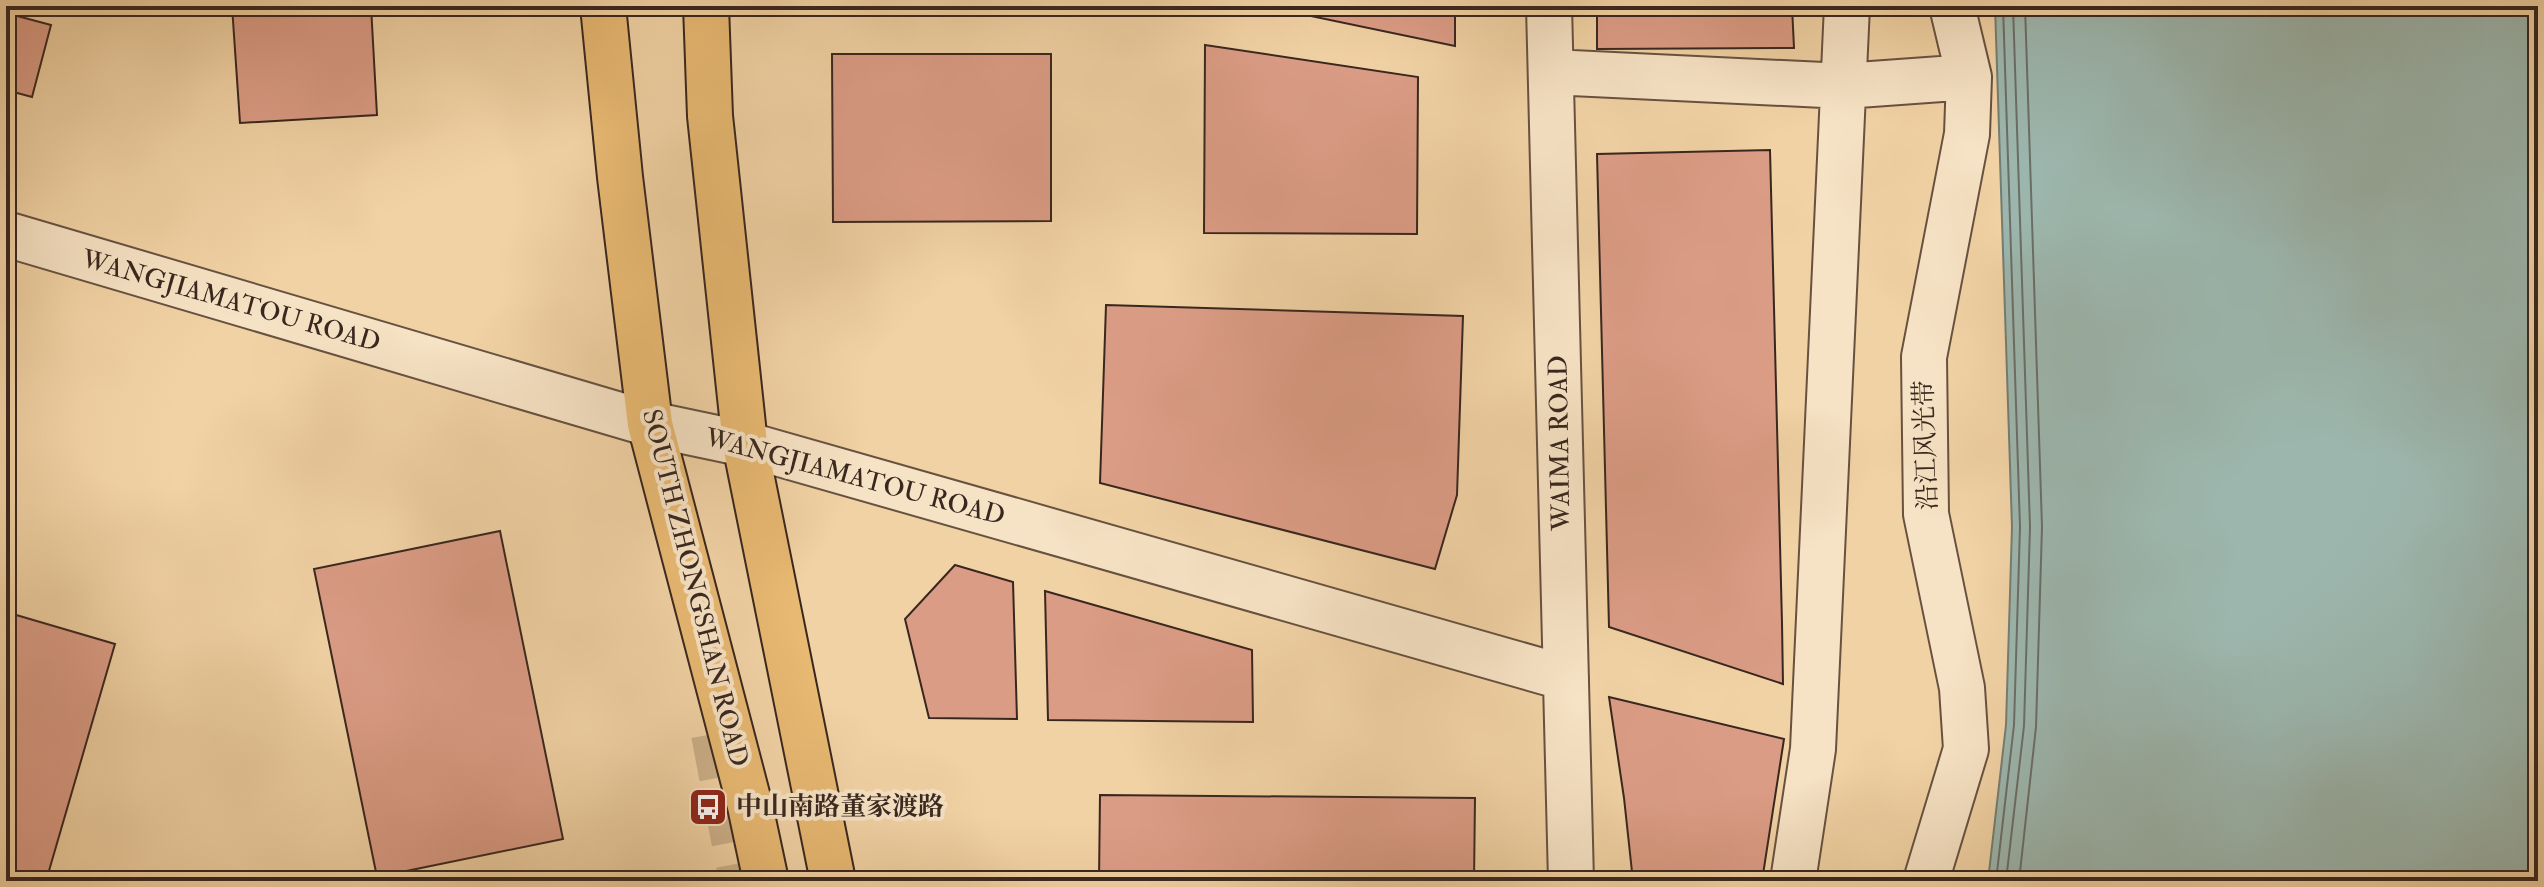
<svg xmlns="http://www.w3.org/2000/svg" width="2544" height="887" font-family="'IM FELL Double Pica','Noto Serif SC',serif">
<rect width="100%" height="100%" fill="#f1d2a4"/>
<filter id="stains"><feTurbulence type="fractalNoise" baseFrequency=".0025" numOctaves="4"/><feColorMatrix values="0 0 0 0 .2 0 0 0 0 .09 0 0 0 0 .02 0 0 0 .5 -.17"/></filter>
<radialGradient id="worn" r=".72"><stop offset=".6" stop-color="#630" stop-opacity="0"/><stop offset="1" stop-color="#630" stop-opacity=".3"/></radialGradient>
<!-- water -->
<path fill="#9cb6ad" stroke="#747d74" stroke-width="2" d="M1995,6H2538V881H1988L2006,725L2012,527Z"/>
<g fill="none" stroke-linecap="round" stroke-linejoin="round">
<!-- shore -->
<path stroke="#6a6e66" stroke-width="2" d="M1996,881L2014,725L2020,527L2003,6
M2006,881L2024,726L2030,527L2013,6
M2019,881L2036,727L2042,527L2025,6"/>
</g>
<!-- building -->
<path fill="#db9c85" stroke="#39271f" stroke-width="2" d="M232,6H371L377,115L240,123Z
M1263,6H1455V46Z
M1597,6H1792L1794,48L1597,49Z
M6,13L51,25L32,97L6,90Z
M1205,45L1418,77L1417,234L1204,233Z
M832,54H1051V221L833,222Z
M1770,150L1782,623L1783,684L1609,627L1597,154Z
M1106,305L1463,316L1457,495L1435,569L1100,483Z
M500,531L563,839L377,877L314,569Z
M955,565L1013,582L1017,719L929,718L905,619Z
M1045,591L1252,650L1253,722L1048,720Z
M6,612L115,644L46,881H6Z
M1609,697L1784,739L1762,881H1633L1624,798Z
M1100,795L1475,798L1474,881H1099Z"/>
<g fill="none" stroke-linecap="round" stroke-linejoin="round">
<!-- major-tunnel -->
<path stroke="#ccb089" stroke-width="44" stroke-dasharray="44 22" stroke-linecap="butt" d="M713,734L741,881"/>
<defs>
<path id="minor" d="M1549,6L1571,881
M1551,72L1844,86L1969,77
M6,234L650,424L745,444L1566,678
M1793,881L1813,749L1847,6
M1926,881L1966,749L1962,688L1926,514L1924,357L1967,134L1969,77L1952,6"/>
<path id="major" d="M603,6L620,177L650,424L750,806L766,881
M706,6L710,116L745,444L833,881"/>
</defs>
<!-- minor casing -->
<use href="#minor" stroke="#675240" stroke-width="48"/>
<!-- major casing -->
<use href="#major" stroke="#39271f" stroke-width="48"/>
<!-- minor -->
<use href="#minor" stroke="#f6e2c4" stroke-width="44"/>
<!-- major -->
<use href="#major" stroke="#e8b972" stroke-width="44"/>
</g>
<!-- icons -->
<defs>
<symbol id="bus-square" viewBox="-11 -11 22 22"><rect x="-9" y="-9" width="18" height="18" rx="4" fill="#8f2418" stroke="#f6e2c4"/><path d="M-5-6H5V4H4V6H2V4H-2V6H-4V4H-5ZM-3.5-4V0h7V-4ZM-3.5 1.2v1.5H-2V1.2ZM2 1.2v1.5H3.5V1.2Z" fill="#fff"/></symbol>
</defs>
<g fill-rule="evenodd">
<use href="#bus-square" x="686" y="785" width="44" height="44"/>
</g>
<g text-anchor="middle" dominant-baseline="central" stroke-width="8" stroke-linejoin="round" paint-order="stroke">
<!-- street labels -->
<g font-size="26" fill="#39271f" stroke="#f6e2c4">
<text transform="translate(231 301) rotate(16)">WANGJIAMATOU ROAD</text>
<text transform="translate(1560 443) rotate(-91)">WAIMA ROAD</text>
<text transform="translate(1926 445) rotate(-92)">沿江风光带</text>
<text transform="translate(855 477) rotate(15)">WANGJIAMATOU ROAD</text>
<text transform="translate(695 588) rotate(76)">SOUTH ZHONGSHAN ROAD</text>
</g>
<!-- poi labels -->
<g font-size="26" font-weight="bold" fill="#39271f" stroke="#f6e2c4" text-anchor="start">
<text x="736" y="807">中山南路董家渡路</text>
</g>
</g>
<!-- margin -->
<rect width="2544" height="887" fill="none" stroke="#f1d2a4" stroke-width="32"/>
<rect x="8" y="8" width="2528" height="871" fill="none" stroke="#39271f" stroke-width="4"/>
<rect x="16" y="16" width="2512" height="855" fill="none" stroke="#39271f" stroke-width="2"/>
<rect width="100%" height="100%" filter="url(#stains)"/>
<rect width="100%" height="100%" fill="url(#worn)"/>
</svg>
